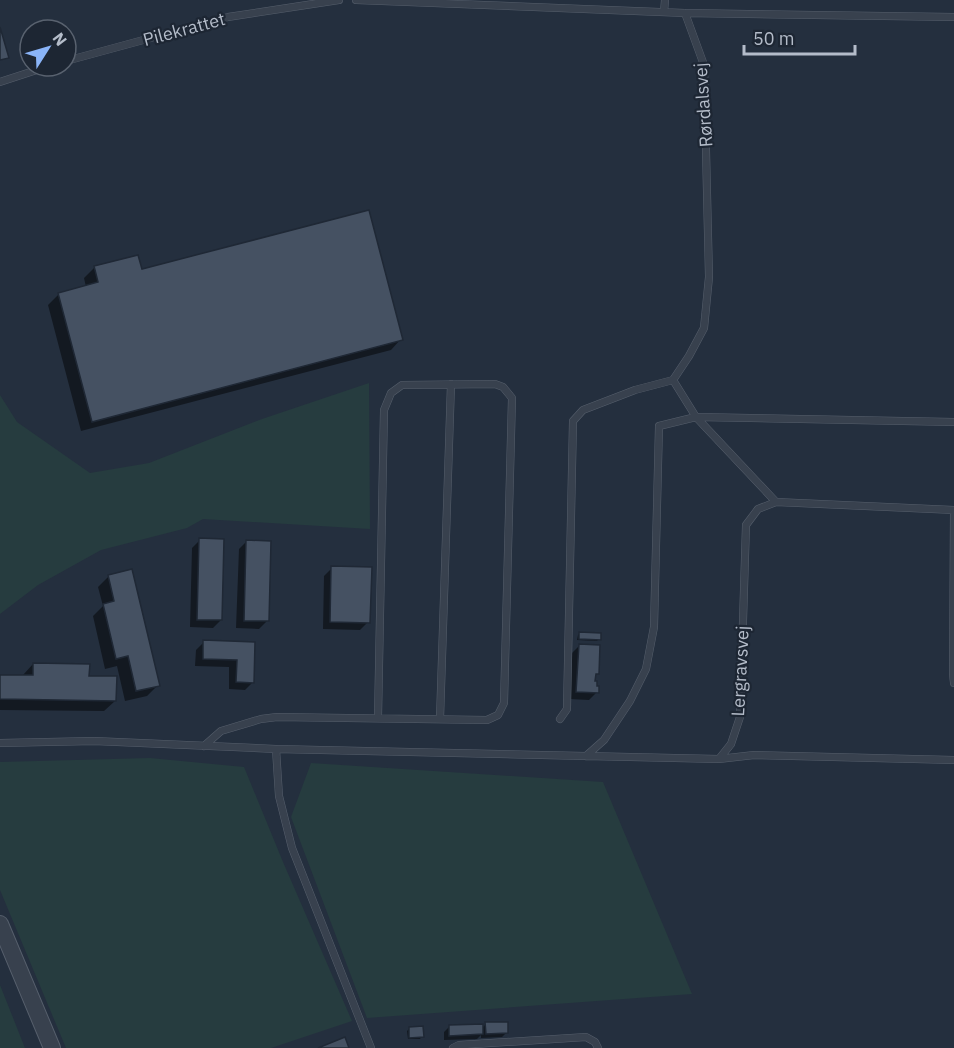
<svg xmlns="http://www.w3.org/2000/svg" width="954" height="1048" font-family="'IBM Plex Sans',sans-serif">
<rect width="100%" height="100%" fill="#242f3e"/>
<!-- green -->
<path fill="#263c3f" d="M369,383L370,529L203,519L187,528L101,550L38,585L0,614V395L17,422L90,473L149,463L262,419Z
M150,758L244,767L283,862L352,1021L271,1048H66L0,890V762Z
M311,763L603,782L692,994L367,1018L291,817Z
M0,985L25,1048H0Z"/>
<!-- shadow -->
<path fill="#0007" d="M137,256L141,271L401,339L391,350L81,431L48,305L59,294L86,287L84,278L94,268Z
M200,540L221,620L213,628L190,627L192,548Z
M247,541L267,621L259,629L236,628L239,549Z
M332,568L368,622L360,630L323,629L324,576Z
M109,576L158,685L147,696L125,701L117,666L105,669L93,616L103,606L98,587Z
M580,633L599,639L597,641L577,640L578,635Z
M204,642L254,644L253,682L245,690L229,689V667L195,666L196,650Z
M579,646L597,674L594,677L597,692L589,700L569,699L571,654Z
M33,664L88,677L115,701L104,711L0,710V676L23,675Z
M486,1024L507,1032L502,1037L481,1038V1035L477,1039L444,1040V1032L449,1027L482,1028Z
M409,1029L422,1036L420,1039H408L407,1031Z"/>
<!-- building -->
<path fill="#455162" stroke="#1f2835" stroke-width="1.5" d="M0,27L9,58L0,60Z
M369,210L403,340L92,422L58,293L98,282L94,266L138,255L142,269Z
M199,538L224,539L222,620H197Z
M246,540L271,541L269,621H244Z
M331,566L372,567L370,623L330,622Z
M132,569L160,686L136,691L128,656L116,659L103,604L114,601L108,575Z
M579,632L601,633V640L579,639Z
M203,640L255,642L254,683L236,682L237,660L203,659Z
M579,644L600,645L599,674H596L595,681H597V686H599V693L576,692Z
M33,663L90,664L89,676H117L116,701L0,699V675H33Z
M485,1022H508V1033L486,1034Z
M483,1024V1034L449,1036V1025Z
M423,1026L424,1037L409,1038V1027Z
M345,1037L349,1048H318Z"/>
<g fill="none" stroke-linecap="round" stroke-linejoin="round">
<defs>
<path id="service" d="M356,0L685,13L954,17
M664,12L665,0
M66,61L228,17L339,0
M0,82L49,66
M776,502L696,417L954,422
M954,510L776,502L758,509L746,525L740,717L731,744L719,759L754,755L954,760
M954,510L953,674L954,683
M440,719L451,384
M560,719L567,709L573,421L583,410L635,390L673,380
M0,743L94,741L276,749L719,759
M204,746L221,731L261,719L277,717L487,720L498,715L504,703L512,398L503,387L495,384L402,385L391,393L384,410L378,718
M276,749L279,796L292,848L371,1048
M586,756L604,740L630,701L646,669L654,627L659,426L696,417L673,380L689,356L704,328L709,277L704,65L685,13
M453,1048L459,1045L586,1037L595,1042L598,1048"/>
<path id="tertiary" d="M0,924L52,1048"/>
</defs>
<!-- service casing -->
<use href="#service" stroke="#565f6c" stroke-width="8"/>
<!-- tertiary casing -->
<use href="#tertiary" stroke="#565f6c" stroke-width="18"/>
<!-- service -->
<use href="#service" stroke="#38414e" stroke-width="7"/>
<!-- tertiary -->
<use href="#tertiary" stroke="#38414e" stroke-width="16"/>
</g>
<g text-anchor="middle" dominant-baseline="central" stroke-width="4.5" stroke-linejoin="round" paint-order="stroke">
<!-- street labels -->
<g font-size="18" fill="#b4bcc9" stroke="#1d2633">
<text transform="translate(184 29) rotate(-15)">Pilekrattet</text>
<text transform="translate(703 105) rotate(-94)">Rørdalsvej</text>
<text transform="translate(740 671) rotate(-87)">Lergravsvej</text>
</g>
</g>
<!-- north arrow -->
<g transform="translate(48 48) rotate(53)"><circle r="28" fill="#1d2633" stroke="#59626f" stroke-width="1.5"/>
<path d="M0-4.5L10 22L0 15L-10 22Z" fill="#8ab4f8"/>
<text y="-9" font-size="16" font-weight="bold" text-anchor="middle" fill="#b4bcc9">N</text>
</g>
<!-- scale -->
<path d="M744 45v9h111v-9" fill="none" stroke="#b4bcc9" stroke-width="3"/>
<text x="753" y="45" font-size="18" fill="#b4bcc9" stroke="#1d2633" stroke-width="4.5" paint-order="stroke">50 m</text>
</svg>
